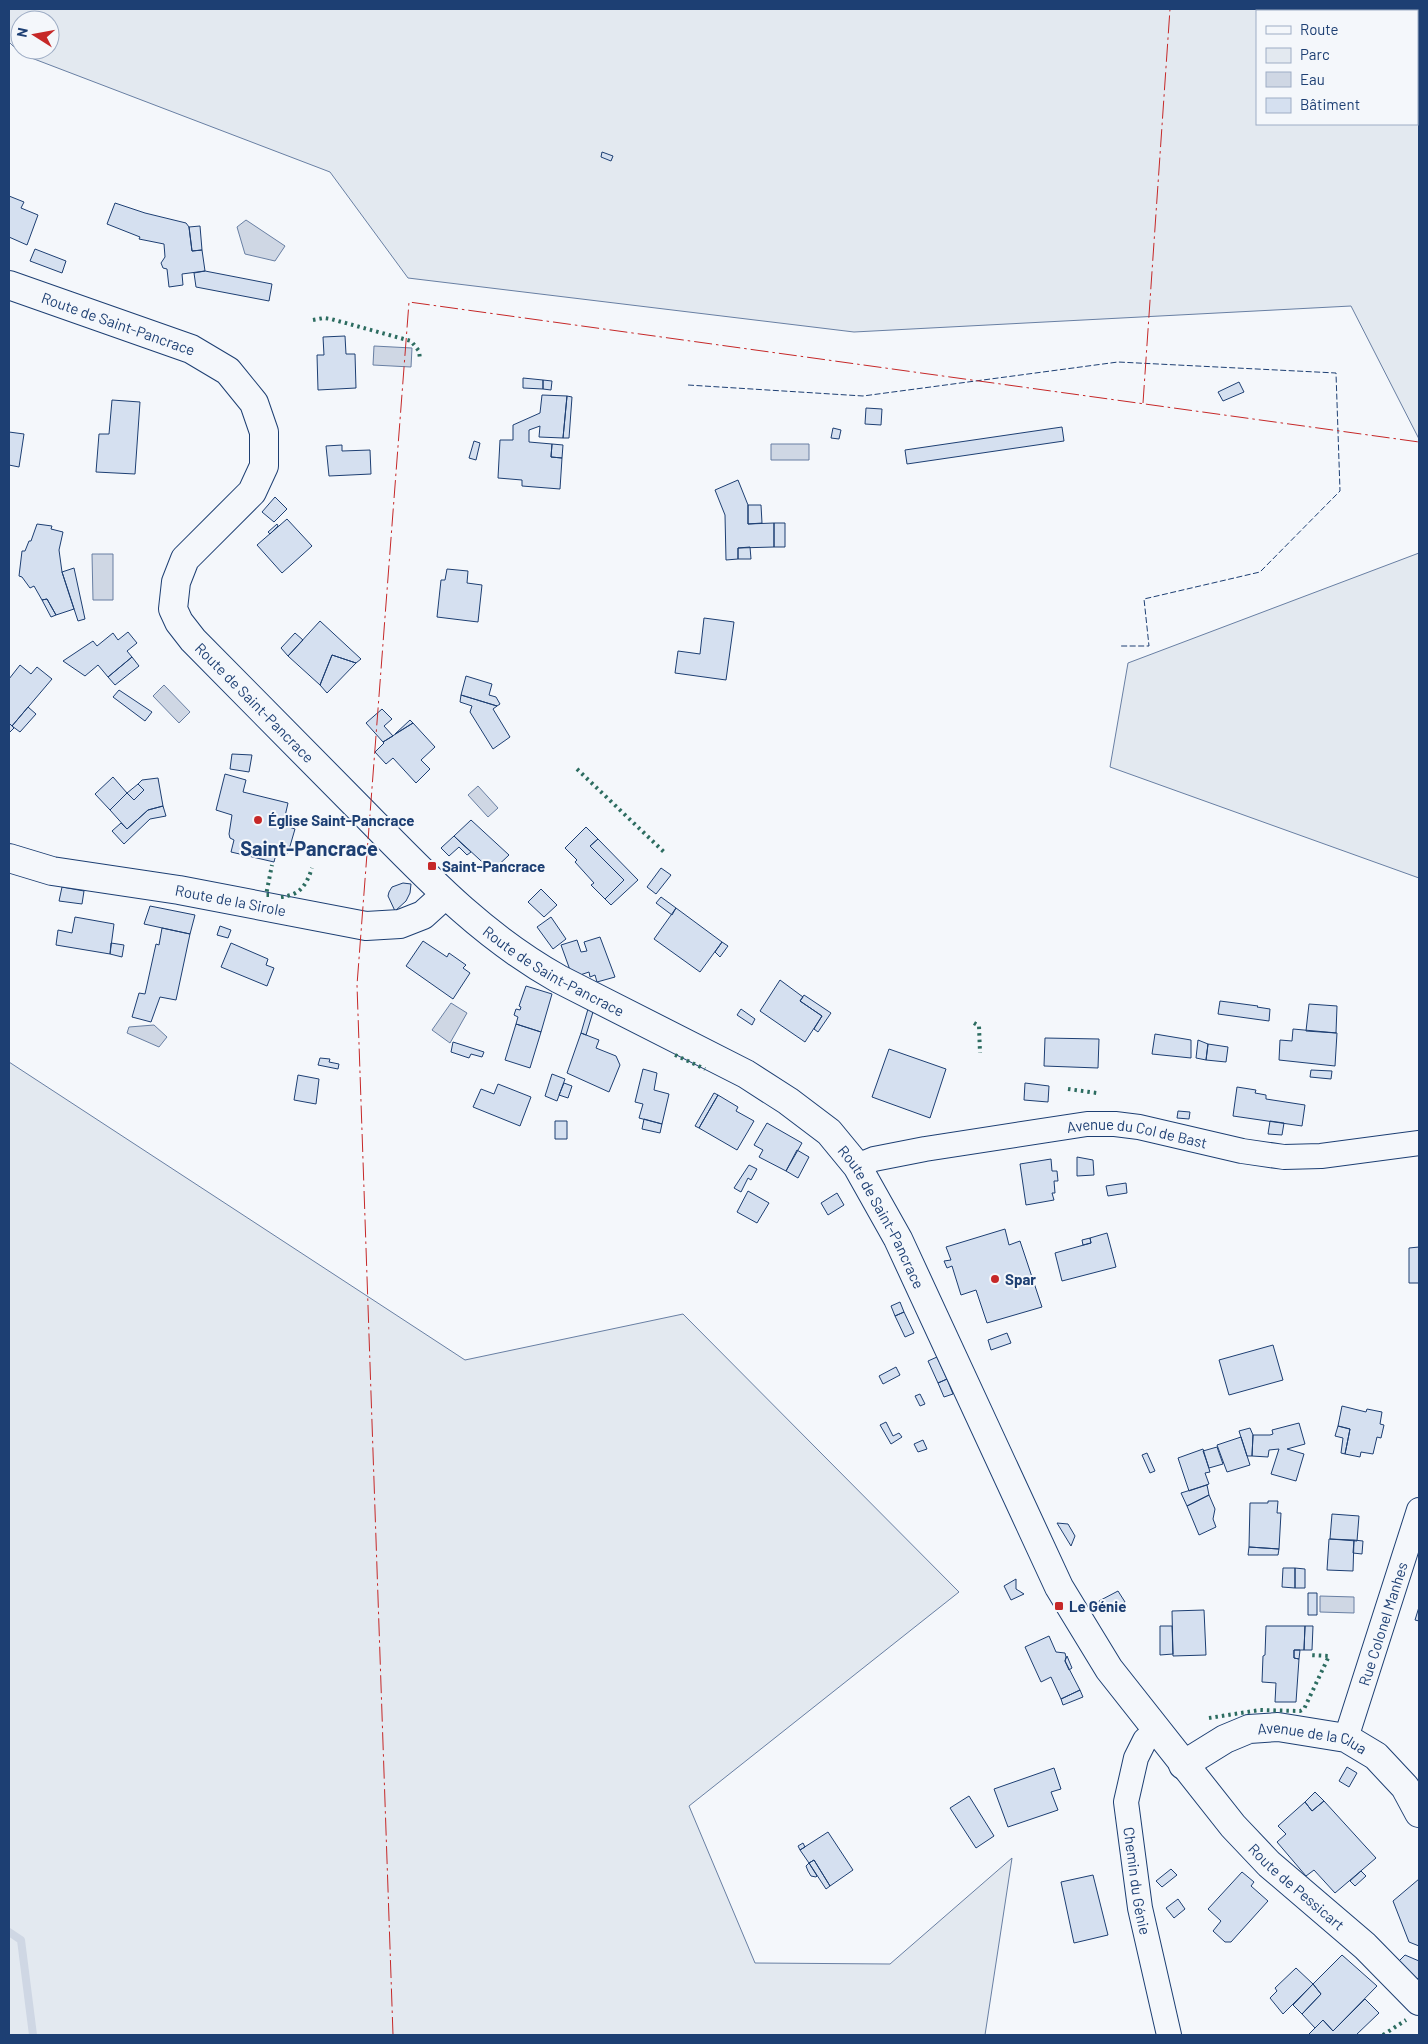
<svg xmlns="http://www.w3.org/2000/svg" width="1428" height="2044" font-family="Barlow,sans-serif">
<rect width="100%" height="100%" fill="#f4f7fb"/>
<!-- green -->
<path fill="#e3e9f0" stroke="#687fa3" fill-rule="evenodd" d="M9,9H1419V439L1351,306L854,332L408,278L330,172L21,54L9,42ZM1257,11H1417V124H1257ZM20,20H50V50H20Z
M1419,553V878L1110,767L1128,663Z
M9,1062L465,1360L683,1314L959,1592L689,1806L755,1963L890,1964L1012,1858L985,2035H9Z"/>
<!-- water -->
<path fill="#cfd7e4" stroke="#687fa3" d="M246,220L285,246L275,261L245,254L237,227Z
M374,346L412,348L411,367L373,365Z
M771,444H809V460H771Z
M92,554H113V600H93Z
M164,685L190,712L179,723L153,696Z
M478,786L498,808L488,817L468,795Z
M451,1003L467,1013L450,1043L432,1030Z
M154,1025L167,1037L159,1047L127,1033L129,1027Z
M1320,1596L1354,1597V1613L1320,1612Z"/>
<g fill="none" stroke-linecap="round" stroke-linejoin="round">
<!-- stream -->
<path stroke="#cfd7e4" stroke-width="8" d="M9,1932L21,1940L33,2035"/>
</g>
<!-- building -->
<path fill="#d5e0f0" stroke="#1d3f73" d="M602,152L613,156L611,161L601,157Z
M9,196L24,202L21,208L38,215L27,245L9,237Z
M115,203L145,213L186,223L189,227L192,251L202,250L205,271L182,274L183,285L169,287L167,269L163,268L161,263L165,257L164,244L139,239L140,237L107,224Z
M200,226L202,250L192,251L189,227Z
M35,249L66,261L62,273L30,261Z
M205,271L272,284L269,301L196,287L194,273Z
M345,336L346,354H355L356,388L318,390L317,355H324L323,337Z
M523,378L543,380V389L523,388Z
M543,380L552,381L551,390L543,389Z
M1239,382L1244,392L1223,401L1218,392Z
M542,395L567,396L563,438L539,437L540,426L529,430V442L552,444L551,457L562,458L560,489L522,486V480L498,478L500,440H513V425L540,413Z
M567,396L572,397L569,438H563Z
M112,400L140,402L135,474L96,472L99,434H109Z
M866,408L882,409L881,425L865,424Z
M1062,427L1064,441L907,464L905,450Z
M833,428L841,430L839,439L831,438Z
M9,432L24,434L19,467L9,465Z
M474,441L480,443L476,460L469,458Z
M552,444L563,445L562,458L551,457Z
M342,445V451L370,450L371,474L329,476L326,446Z
M738,480L748,505V524L774,523V547L738,548V559L726,560L725,515L715,490Z
M275,497L287,509L274,522L262,512Z
M748,505H761L762,523L748,524Z
M287,519L312,546L282,573L257,545Z
M774,523H785V547H774Z
M37,524L52,526L51,529L63,532L59,550L62,572L74,609L56,615L47,599L42,600L34,586L30,588L22,577L19,576L22,551H25L29,541H31Z
M277,524L278,526L270,534L268,532Z
M750,547L751,559H738V548Z
M74,568L85,619L78,621L62,572Z
M447,569L468,571L467,583L482,585L478,622L437,617L441,580H445Z
M47,599L56,615L51,617L42,600Z
M704,618L734,622L726,680L675,673L678,651L700,654Z
M320,621L361,659L356,663L332,655L320,685L288,656Z
M128,632L137,643L127,651L132,657L108,677L98,665L85,676L63,661L93,641L97,646L113,633L118,640Z
M295,633L303,640L288,656L281,648Z
M332,655L356,663L327,693L320,685Z
M132,657L139,666L115,685L108,677Z
M20,665L31,674L37,667L52,679L12,726L9,723V679Z
M466,676L492,684L489,695L496,697L500,704L497,706L461,695Z
M119,690L152,712L145,721L113,697Z
M461,695L497,706L493,709L510,737L493,749L470,712L472,706L460,702Z
M28,707L36,714L20,732L12,726Z
M382,709L392,719L384,726L393,736L383,742L366,723Z
M410,720L413,723L395,734Z
M9,723L14,728L10,732H9Z
M413,723L435,747L421,760L430,769L416,783L393,758L386,764L375,752L384,743L383,742Z
M232,754L252,755L249,772L230,769Z
M225,774L246,780L243,792L288,803L283,825L295,829L288,853L277,850L274,862L231,852L234,840L230,838L229,834L232,815L216,810Z
M113,777L127,793L110,810L95,794Z
M158,778L163,806L148,810L127,829L110,810L127,793L134,800L144,790L138,784L142,780Z
M138,784L144,790L134,800L127,793Z
M163,806L166,816L150,819L124,844L112,831L121,823L127,829L148,810Z
M471,820L509,855L492,871L454,836Z
M586,827L598,839L590,846L624,880L605,899L591,885L594,883L575,862L577,860L565,848Z
M454,836L462,844L471,852L467,855L459,847L449,856L441,848Z
M598,839L638,880L611,905L605,899L624,880L590,846Z
M661,868L671,875L656,894L647,887Z
M403,883L411,884L410,893L406,901L395,911L388,896L389,892L392,887Z
M62,887L84,891L82,904L59,901Z
M541,889L557,905L544,917L528,902Z
M661,897L676,908L672,915L656,903Z
M150,906L195,915L190,934L144,924Z
M676,908L722,942L700,972L654,939Z
M75,917L114,924L110,954L56,945L58,930L72,933Z
M551,917L566,939L553,949L537,927Z
M220,926L231,930L228,938L217,935Z
M162,928L190,934L176,1000L160,997L151,1022L132,1017L139,993L145,994L156,944L159,945Z
M600,937L615,977L597,982L595,975L590,977L589,972L580,975L570,970L561,945L577,940L581,952L587,951L584,942Z
M423,941L447,957L449,953L466,965L463,968L470,973L453,999L406,966Z
M722,942L728,946L720,957L715,952Z
M111,943L124,945L122,957L110,954Z
M231,943L268,959L266,965L274,968L267,986L221,967Z
M780,980L803,997L800,1001L822,1016L805,1042L760,1011Z
M526,986L552,994L541,1032L516,1024L518,1017L514,1015L516,1009L520,1010L521,1007L519,1006Z
M804,995L831,1013L818,1032L814,1029L822,1016L800,1001Z
M1220,1001L1258,1006L1257,1007L1270,1009L1269,1021L1218,1014Z
M1309,1004L1337,1006L1336,1033L1306,1031Z
M588,1009L593,1012L586,1035L581,1033Z
M741,1009L755,1019L752,1025L737,1015Z
M516,1024L541,1032L530,1068L505,1060Z
M1293,1029L1337,1033L1335,1066L1279,1060L1280,1040L1292,1041Z
M581,1033L599,1040L596,1048L616,1056L620,1065L609,1092L567,1073Z
M1155,1034L1191,1040V1058L1152,1054Z
M1045,1038L1099,1039L1098,1068L1044,1066Z
M1198,1040L1208,1044L1206,1060L1196,1058Z
M453,1042L484,1052L482,1057L471,1054L469,1058L451,1052Z
M1208,1044L1228,1047L1226,1062L1206,1060Z
M889,1049L946,1069L930,1118L872,1097Z
M320,1058L330,1059L329,1062L339,1064L338,1069L318,1065Z
M643,1069L657,1073L654,1090L669,1094L662,1124L639,1118L643,1104L635,1102Z
M1311,1070L1332,1071L1331,1079L1310,1077Z
M552,1074L565,1079L557,1101L545,1096Z
M298,1075L319,1079L316,1104L294,1100Z
M564,1083L572,1086L568,1098L559,1095Z
M1025,1083L1049,1086L1048,1102L1024,1100Z
M498,1084L531,1097L520,1126L473,1107L481,1089L494,1094Z
M1237,1087L1256,1090L1255,1093L1266,1095V1099L1305,1105L1302,1126L1233,1116Z
M714,1093L718,1095L699,1128L695,1126Z
M718,1095L738,1107L736,1111L754,1121L737,1150L699,1128Z
M1178,1111L1190,1112L1189,1119L1177,1118Z
M644,1119L662,1124L660,1133L642,1129Z
M555,1121H567V1139H555Z
M1270,1121L1284,1123L1282,1135L1268,1134Z
M767,1123L802,1143L786,1171L759,1157L763,1150L754,1145Z
M797,1150L809,1157L798,1178L786,1171Z
M1077,1157L1093,1160L1094,1175L1077,1176Z
M1051,1159L1052,1171H1057L1058,1181H1054L1055,1193H1052L1054,1200L1026,1205L1020,1164Z
M749,1165L757,1169L751,1180L748,1178L741,1192L734,1188Z
M1126,1183L1127,1193L1108,1196L1106,1186Z
M748,1191L769,1203L757,1223L737,1212Z
M837,1193L844,1205L828,1215L821,1203Z
M1005,1229L1009,1245L1020,1241L1042,1307L987,1323L976,1290L961,1295L952,1266L947,1268L944,1261L951,1260L946,1247Z
M1107,1233L1116,1267L1062,1281L1055,1253L1091,1243L1090,1238Z
M1090,1238L1091,1243L1083,1245L1082,1240Z
M1419,1247V1283H1409V1248Z
M900,1302L904,1312L895,1316L891,1306Z
M904,1312L914,1333L905,1337L895,1316Z
M1007,1333L1011,1343L991,1350L988,1340Z
M1273,1345L1283,1380L1229,1395L1219,1360Z
M937,1357L947,1379L938,1383L928,1361Z
M896,1367L900,1375L883,1384L879,1376Z
M947,1379L953,1394L944,1397L938,1383Z
M920,1394L925,1404L920,1406L915,1396Z
M1342,1406L1366,1412L1367,1409L1382,1412L1380,1424L1384,1425L1381,1438L1377,1437L1373,1454L1361,1452L1360,1457L1345,1454L1350,1429L1338,1426Z
M886,1422L893,1436L899,1433L902,1437L891,1444L880,1425Z
M1299,1423L1305,1444L1287,1449L1304,1454L1296,1481L1271,1474L1279,1449L1269,1450L1268,1457L1252,1456L1253,1435H1270L1273,1434L1272,1430Z
M1338,1426L1350,1429L1345,1454L1341,1453L1343,1438L1335,1436Z
M1250,1428L1253,1435L1252,1456H1247L1239,1431Z
M1241,1437L1250,1465L1227,1472L1217,1445Z
M923,1440L927,1449L918,1452L914,1444Z
M1217,1447L1223,1464L1209,1468L1203,1451Z
M1203,1449L1210,1472L1205,1473L1209,1484L1189,1491L1178,1458Z
M1147,1453L1155,1471L1150,1473L1142,1455Z
M1207,1485L1209,1495L1187,1506L1181,1493Z
M1209,1495L1215,1509L1213,1519L1216,1527L1199,1535L1187,1506Z
M1268,1501H1278L1277,1513H1281L1279,1549L1249,1547L1250,1503H1268Z
M1332,1514L1359,1516L1357,1541L1330,1539Z
M1057,1523L1068,1524L1075,1536L1071,1546Z
M1329,1539L1354,1540L1353,1571L1327,1570Z
M1354,1540L1363,1541L1362,1554L1353,1553Z
M1249,1547L1279,1549L1278,1555H1248Z
M1283,1568H1295V1588L1282,1587Z
M1295,1568L1305,1569V1588H1295Z
M1016,1579V1589L1024,1594L1011,1600L1004,1586Z
M1118,1591L1125,1602L1105,1613L1099,1601Z
M1308,1593H1317V1615H1308Z
M1419,1607V1621L1415,1620Z
M1204,1610L1206,1655L1173,1656L1172,1611Z
M1160,1626H1172L1173,1654L1160,1655Z
M1266,1626H1305L1304,1650H1294V1658L1299,1659L1296,1702H1275L1276,1683L1262,1682L1263,1656L1265,1655Z
M1305,1626H1313L1312,1650H1304Z
M1049,1636L1056,1652L1065,1653L1066,1657L1065,1661L1080,1690L1061,1699L1051,1677L1041,1682L1025,1647Z
M1294,1650H1300L1299,1659L1294,1658Z
M1067,1656L1072,1668L1069,1670L1065,1661Z
M1080,1690L1083,1697L1063,1705L1061,1699Z
M1347,1767L1357,1773L1349,1787L1339,1781Z
M1054,1768L1061,1789L1051,1792L1058,1810L1008,1827L994,1789Z
M1315,1792L1324,1801L1312,1811L1305,1802Z
M969,1796L994,1836L976,1848L950,1808Z
M1324,1801L1376,1858L1335,1893L1314,1870L1306,1876L1277,1842L1286,1834L1278,1826L1305,1802L1312,1811Z
M828,1832L853,1870L830,1886L814,1860L809,1863L800,1850Z
M803,1843L805,1847L800,1850L798,1846Z
M814,1860L830,1886L826,1889L809,1863Z
M809,1863L817,1876L816,1877L811,1876L808,1871L806,1866Z
M1171,1869L1177,1875L1162,1887L1156,1881Z
M1361,1871L1366,1876L1355,1886L1350,1881Z
M1242,1872L1254,1882L1251,1886L1268,1901L1231,1942H1225L1213,1931L1221,1921L1208,1909Z
M1093,1875L1108,1935L1074,1943L1061,1882Z
M1419,1879V1946L1409,1942L1393,1901Z
M1178,1899L1185,1909L1174,1918L1166,1908Z
M1342,1955L1377,1986L1333,2031L1323,2020L1315,2028L1302,2014L1321,1994L1313,1984Z
M1405,1955L1419,1961V1978L1414,1980L1398,1962Z
M1296,1968L1313,1984L1283,2014L1270,1998L1277,1991L1275,1988Z
M1313,1984L1321,1994L1302,2014L1293,2005Z
M1365,1999L1379,2013L1356,2035H1308L1323,2020L1333,2031Z"/>
<g fill="none" stroke-linecap="round" stroke-linejoin="round">
<defs>
<g id="street">
<path id="s1" d="M857,1166L874,1159L925,1149L1087,1124H1115L1139,1127L1242,1151L1284,1157L1321,1156L1419,1143"/>
<path id="s2" d="M1156,1731L1145,1740L1136,1758L1126,1802L1140,1908L1169,2035"/>
<path id="s3" d="M1346,1738L1419,1510"/>
</g>
<g id="secondary">
<path id="s4" d="M9,285L191,349L228,371L254,403L264,432V466L252,492L185,559L176,582L173,609L179,622L193,640C249,696 305,753 361,810C424,874 479,934 559,979L746,1074L788,1101L829,1132L857,1166L898,1239L1059,1587L1109,1669L1233,1826L1269,1864L1365,1946L1419,2001"/>
<path id="s5" d="M9,858L52,871L179,890L366,926L400,924L423,915L445,895"/>
<path id="s6" d="M1183,1765L1225,1739L1249,1729L1278,1727L1346,1738L1376,1756L1405,1787L1419,1813"/>
</g>
</defs>
<!-- street casing -->
<use href="#street" stroke="#1d3f73" stroke-width="26"/>
<!-- secondary casing -->
<use href="#secondary" stroke="#1d3f73" stroke-width="30"/>
<!-- street -->
<use href="#street" stroke="#f4f7fb" stroke-width="24"/>
<!-- secondary -->
<use href="#secondary" stroke="#f4f7fb" stroke-width="28"/>
<!-- hedge -->
<path stroke="#2c6c60" stroke-width="4" stroke-dasharray="2.5 4" stroke-linecap="butt" d="M313,320L324,318L331,319L411,341L419,351L420,359
M577,769L664,852
M269,895H266L272,865
M281,897C300,895 306,886 312,868
M974,1023L979,1026L980,1053
M675,1055L705,1069
M1068,1089L1097,1093
M1209,1718L1260,1710L1300,1711L1304,1709L1329,1656L1309,1655
M1383,2035L1406,2020"/>
<!-- fence -->
<path stroke="#1d3f73" stroke-width="1" stroke-dasharray="6 2.5" stroke-linecap="butt" d="M688,385L863,396L1118,362L1336,373L1340,491L1260,572L1144,599L1149,646H1120"/>
<!-- power -->
<path stroke="#c62828" stroke-width="1" stroke-dasharray="18 4 2.5 4" stroke-linecap="butt" d="M1143,403L1170,9
M393,2035L357,985L409,302L1419,442"/>
</g>
<!-- markers -->
<g fill="#c62828" stroke="#f4f7fb" stroke-width="2">
<circle cx="258" cy="820" r="5"/>
<rect x="427" y="861" width="10" height="10" rx="2.5"/>
<circle cx="995" cy="1279" r="5"/>
<rect x="1054" y="1601" width="10" height="10" rx="2.5"/>
</g>
<g text-anchor="middle" dominant-baseline="central" stroke-width="4" stroke-linejoin="round" paint-order="stroke">
<!-- street labels -->
<g font-size="15" fill="#1d3f73" stroke="#f4f7fb">
<text stroke="none"><textPath href="#s4" startOffset="116">Route de Saint-Pancrace</textPath></text>
<text stroke="none"><textPath href="#s4" startOffset="642">Route de Saint-Pancrace</textPath></text>
<text stroke="none"><textPath href="#s5" startOffset="226">Route de la Sirole</textPath></text>
<text stroke="none"><textPath href="#s4" startOffset="1046">Route de Saint-Pancrace</textPath></text>
<text stroke="none"><textPath href="#s1" startOffset="285">Avenue du Col de Bast</textPath></text>
<text stroke="none"><textPath href="#s4" startOffset="1466">Route de Saint-Pancrace</textPath></text>
<text stroke="none"><textPath href="#s3" startOffset="120">Rue Colonel Manhes</textPath></text>
<text stroke="none"><textPath href="#s6" startOffset="140">Avenue de la Clua</textPath></text>
<text stroke="none"><textPath href="#s2" startOffset="159">Chemin du Génie</textPath></text>
<text stroke="none"><textPath href="#s4" startOffset="2261">Route de Pessicart</textPath></text>
</g>
<!-- poi labels -->
<g font-size="15" font-weight="bold" fill="#1d3f73" stroke="#f4f7fb" text-anchor="start">
<text x="268" y="820">Église Saint-Pancrace</text>
<text x="442" y="866">Saint-Pancrace</text>
<text x="1005" y="1279">Spar</text>
<text x="1069" y="1606">Le Génie</text>
</g>
<!-- district labels -->
<g font-size="20" font-weight="bold" fill="#1d3f73" stroke="#f4f7fb">
<text x="309" y="848">Saint-Pancrace</text>
</g>
</g>
<!-- border -->
<rect width="1428" height="2044" fill="none" stroke="#1d3f73" stroke-width="20"/>
<!-- legend -->
<rect x="1256" y="10" width="162" height="115" fill="#f4f7fb" stroke="#9eadc5"/>
<rect x="1266" y="26" width="25" height="8" fill="#f4f7fb" stroke="#9eadc5"/>
<text x="1300" y="35" font-size="15" fill="#1d3f73">Route</text>
<rect x="1266" y="48" width="25" height="15" fill="#e3e9f0" stroke="#9eadc5"/>
<text x="1300" y="60" font-size="15" fill="#1d3f73">Parc</text>
<rect x="1266" y="72" width="25" height="15" fill="#cfd7e4" stroke="#9eadc5"/>
<text x="1300" y="85" font-size="15" fill="#1d3f73">Eau</text>
<rect x="1266" y="98" width="25" height="15" fill="#d5e0f0" stroke="#9eadc5"/>
<text x="1300" y="110" font-size="15" fill="#1d3f73">Bâtiment</text>
<!-- north arrow -->
<g transform="translate(35 35) rotate(281)"><circle r="24" fill="#f4f7fb" stroke="#9eadc5"/>
<path d="M0-4L9 19L0 12L-9 19Z" fill="#c62828"/>
<text y="-8" font-size="14" font-weight="bold" text-anchor="middle" fill="#1d3f73">N</text>
</g>
</svg>
